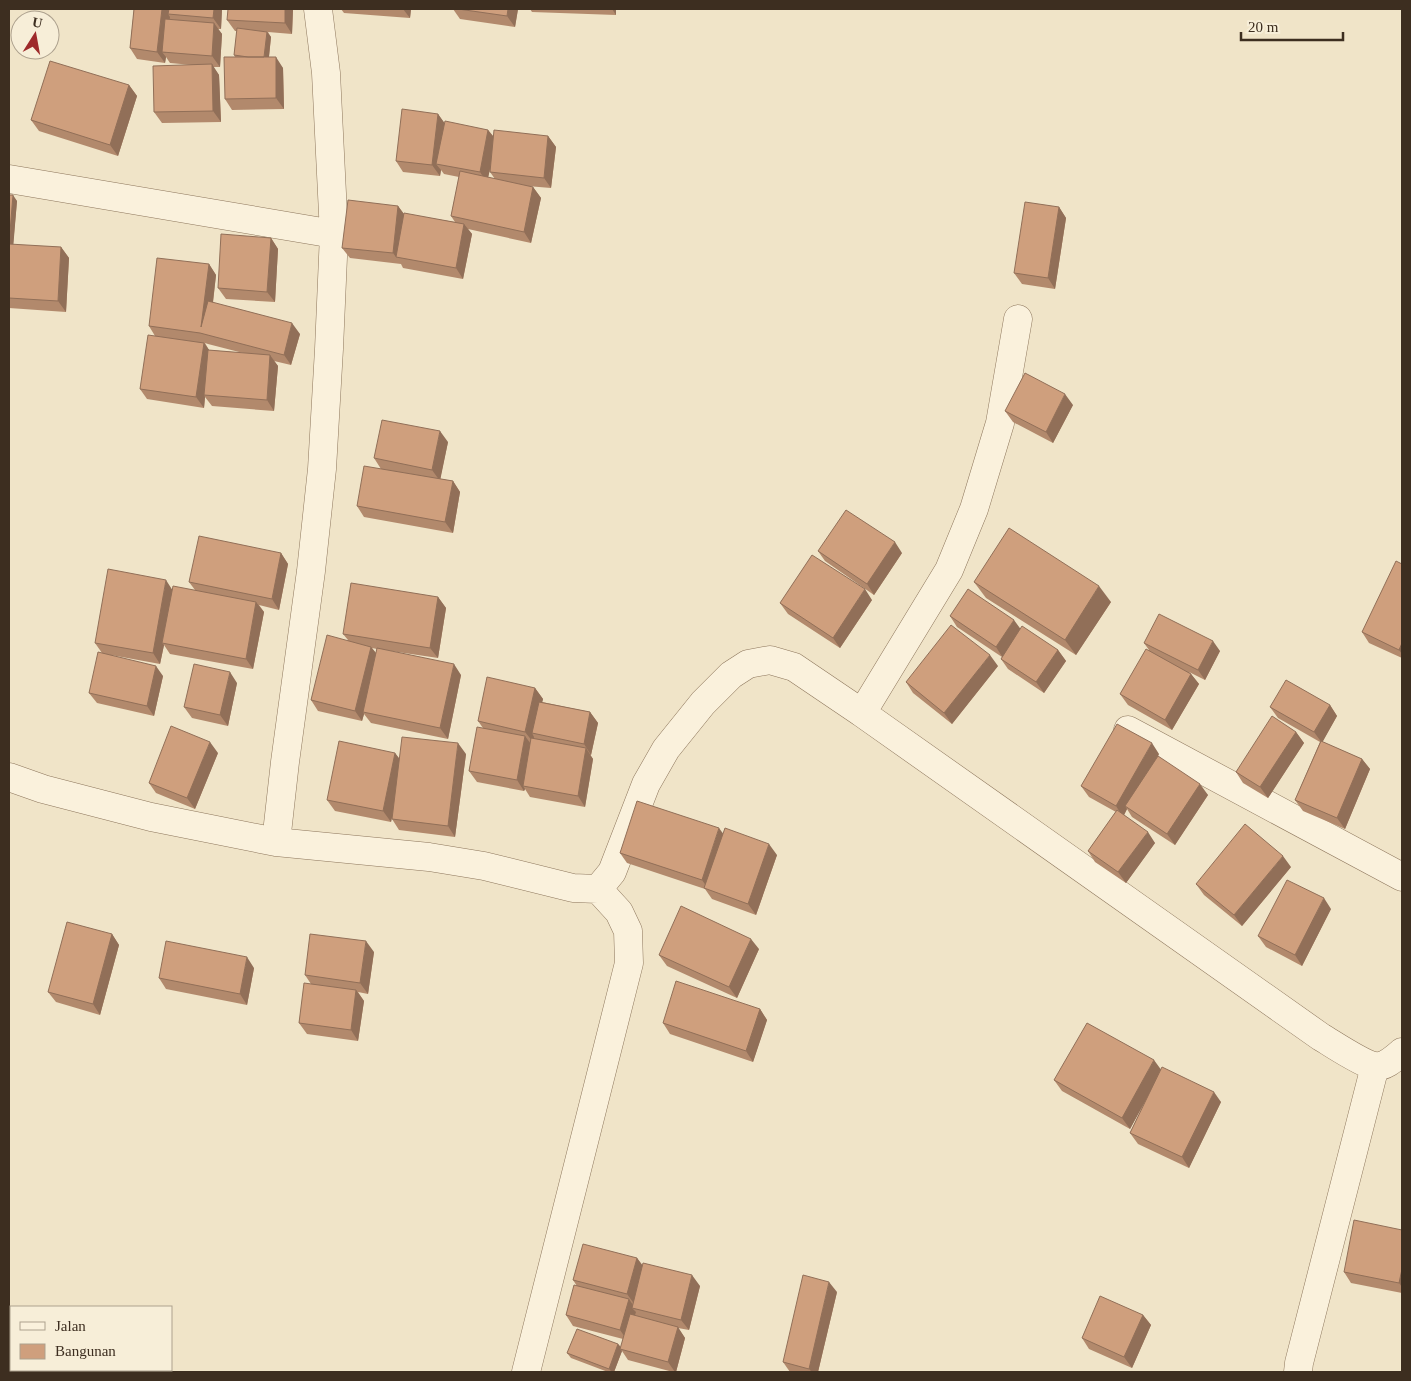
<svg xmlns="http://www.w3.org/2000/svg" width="1411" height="1381" font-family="'Times New Roman',serif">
<rect width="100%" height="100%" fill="#f0e4c8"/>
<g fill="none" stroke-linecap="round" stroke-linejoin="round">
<defs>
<path id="minor" d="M9,179L334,234
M862,713L1321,1037C1333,1044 1361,1063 1374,1066C1384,1068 1395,1058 1402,1052
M1128,730L1402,877
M9,777L43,789L151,817L276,842L429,857L484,866L573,888L598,889L612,872L646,784L666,749L703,703L731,675L748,664L770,660L794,667L862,713L949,570L974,509L1000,423L1018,319
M276,842L285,762L311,571L322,469L329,349L334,234L326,73L318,9
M526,1372L629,963L628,931L619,912L598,889
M1298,1372L1299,1363L1375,1066"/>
</defs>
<!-- minor casing -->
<use href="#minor" stroke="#8d765c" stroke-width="29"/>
<!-- minor -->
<use href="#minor" stroke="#faf1dc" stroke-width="28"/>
</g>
<!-- wall -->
<path fill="#b2896c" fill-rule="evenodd" d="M134,9H222L221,29H218L222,34L220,67H213L219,75L221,122L162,123L154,112L192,65L170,63L166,57L165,63L137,59L130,48Z
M293,9L292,34L268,32L271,37L269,57L283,68L284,109L232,110L225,99L235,57L234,55L237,31H235L227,20Z
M341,9H411L410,18L344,13Z
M453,9H518L515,27L460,19Z
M530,9H616V15L532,12Z
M129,85L137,96L118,156L39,131L31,120Z
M438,114L444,123L488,130L494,137L548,136L556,147L551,188L527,186L533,187L541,198L531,243L468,229L472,234L463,279L403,268L401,264L350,258L342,248L398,206L404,214L455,222L451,216L459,177L444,174L441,170L440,176L403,172L396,161ZM490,170V172L495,179L488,177Z
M9,195L17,201L13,245L61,247L69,258L66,312L9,308Z
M1059,207L1066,218L1055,289L1022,284L1014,273Z
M271,238L278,249L275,302L226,299L218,288Z
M209,264L216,275L213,303L300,334L291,365L274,361L278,366L274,411L212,406L205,397L204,408L147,399L140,389L155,336L149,326ZM205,343L208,344L243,353L209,350Z
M1073,405L1053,443L1013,422L1005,411Z
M448,442L440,479L453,481L460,492L453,533L364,517L357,506L381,469L374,458Z
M818,551L902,553L874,595L825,561Z
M281,553L288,564L279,610L259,605L264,612L253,669L170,654L164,645L160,664L111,655L163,676L154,716L97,703L89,693L102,653L95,643L172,589L195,590L189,582Z
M1402,564V658L1369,643L1362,632Z
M974,582L1111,602L1076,655L986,598Z
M438,597L446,608L438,658L384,650L461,675L448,739L371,723L364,714L362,721L318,711L311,700L348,640L343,634ZM372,648L377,649L376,653Z
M872,600L840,648L788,614L780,603Z
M950,616L1021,629L1058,650L1066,661L1044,693L1008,669L1001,659L1002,657L957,627Z
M1144,643L1220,651L1205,680L1189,672L1191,674L1199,684L1172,730L1128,705L1120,694L1149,650Z
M998,666L952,724L913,693L906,682Z
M237,683L228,726L192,718L184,707Z
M535,688L543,699L542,702L590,712L598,723L591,755H590L593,759L585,807L530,797L525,789L524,791L477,782L469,771L483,728L478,721Z
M1330,705L1337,716L1322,742L1362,759L1370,769L1345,829L1303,811L1295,800L1320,742L1278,718L1270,707Z
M1296,732L1304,743L1268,798L1243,783L1236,772Z
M218,753L195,809L156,793L149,783Z
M395,753L399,758L466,754L455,837L399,830L392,819V817L391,822L335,811L327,800Z
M1159,754L1158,756L1208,795L1175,845L1132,817L1127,809L1124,815L1155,843L1126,883L1095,862L1088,851L1116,812L1089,797L1081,786Z
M620,853L777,855L756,915L712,899L705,889L627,863Z
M1291,867L1242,926L1204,895L1196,884Z
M1331,909L1302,966L1266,947L1258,936Z
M112,934L119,945L100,1015L56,1002L48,992Z
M759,949L737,998L667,966L659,955Z
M374,952L368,994L358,992L364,1001L358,1041L307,1034L299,1023L311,984L305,975Z
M254,968L247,1005L166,989L159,978Z
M760,1009L767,1020L753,1062L670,1034L663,1023Z
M1161,1070L1221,1102L1189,1168L1138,1144L1130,1133L1149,1093L1130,1129L1062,1091L1054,1080Z
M1402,1230V1293L1351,1283L1344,1272Z
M637,1258L643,1266L700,1286L689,1330L678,1328L685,1338L676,1372H673L628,1360L622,1351L614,1372H608L571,1358L567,1353L618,1344L621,1347L623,1339L573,1326L566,1315L577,1286L573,1280Z
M837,1292L818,1372H790L783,1362Z
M1143,1315L1151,1325L1132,1368L1089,1349L1082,1338Z"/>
<!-- shaded-wall -->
<path fill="#916f58" d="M162,9H171L168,14L170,17L166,53L162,52L166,57L165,63L157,52Z
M214,9H222L221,29L213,18Z
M285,9H293L292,34L285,23Z
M403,9H411L410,18Z
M508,9H518L515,27L507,16Z
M612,9H616V15Z
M214,23L222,34L220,67L212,56Z
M267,32L271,37L268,65L264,59Z
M276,57L283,68L284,109L276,98Z
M212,64L219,75L221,122L213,111Z
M129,85L137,96L118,156L110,145Z
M438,114L446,125L436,164L441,170L440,176L432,165Z
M488,130L496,140L487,183L480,172Z
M548,136L556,147L551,188L544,178Z
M533,187L541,198L531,243L524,232Z
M13,195L17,201L13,249L9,244Z
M398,206L406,217L396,257L393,253Z
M1059,207L1066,218L1055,289L1048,278Z
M464,224L472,234L463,279L456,268Z
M271,238L278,249L275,302L267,292Z
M61,247L69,258L66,312L58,301Z
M209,264L216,275L209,335L201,327Z
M292,323L300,334L291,365L284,355Z
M204,343L212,354L204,395L205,397L204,408L196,397Z
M270,355L278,366L274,411L267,400Z
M1065,394L1073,405L1053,443L1046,432Z
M440,431L448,442L440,481L432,470Z
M453,481L460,492L453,533L445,522Z
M895,542L902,553L874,595L867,584Z
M281,553L288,564L279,610L272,599Z
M166,580L173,591L162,643L164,645L160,664L153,653Z
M1099,586L1111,602L1076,655L1065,640Z
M865,589L872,600L840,648L833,638Z
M438,597L446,608L438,658L430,648Z
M256,602L264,612L253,669L246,659Z
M1014,620L1022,631L1003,658L996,647Z
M1213,641L1220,651L1205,680L1198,670Z
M1402,643V654L1399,650Z
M371,647L379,657L363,712L364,714L362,721L355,711Z
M1058,650L1066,661L1044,693L1036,682Z
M990,655L998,666L952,724L944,713Z
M454,664L461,675L448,739L440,728Z
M156,666L163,676L154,716L147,706Z
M230,672L237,683L228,726L220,715Z
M1191,674L1199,684L1172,730L1165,720Z
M535,688L543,699L535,734L532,733L534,737L533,742L525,732Z
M1330,705L1337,716L1322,743L1314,732Z
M590,712L598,723L591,755L584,744Z
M1296,732L1304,743L1268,798L1260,787Z
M525,736L533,747L523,786L525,789L524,791L517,780Z
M210,742L218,753L195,809L187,798Z
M458,743L466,754L455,837L448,826Z
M1152,743L1159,754L1128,808L1125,806L1127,809L1123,817L1116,806Z
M586,748L593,759L585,807L578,796Z
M395,753L403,764L391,822L383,811Z
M1362,759L1370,769L1345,829L1337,818Z
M1200,784L1208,795L1175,845L1167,834Z
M719,828L727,839L709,890L702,880Z
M1148,832L1155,843L1126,883L1118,872Z
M769,844L777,855L756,915L748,904Z
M1283,856L1291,867L1242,926L1234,915Z
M1324,898L1331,909L1302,966L1295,955Z
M112,934L119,945L100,1015L93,1004Z
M751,939L759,949L737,998L729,987Z
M366,941L374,952L368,994L360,983Z
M247,957L254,968L247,1005L240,994Z
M356,990L364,1001L358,1041L351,1030Z
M760,1009L767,1020L753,1062L746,1051Z
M1154,1060L1162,1071L1130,1129L1122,1118Z
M1214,1092L1221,1102L1189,1168L1182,1157Z
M637,1258L645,1269L635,1305L627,1294Z
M1402,1269V1287L1399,1283Z
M692,1275L700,1286L689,1330L681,1320Z
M829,1282L837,1292L818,1372H812L809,1369Z
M629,1299L635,1308H632L636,1312L627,1340L620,1330Z
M1143,1315L1151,1325L1132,1368L1124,1357Z
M678,1327L685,1338L676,1372H675L668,1362Z
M618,1344L622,1349H620L622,1351L614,1372H612L609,1369Z"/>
<!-- building -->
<path fill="#cf9f7d" stroke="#916f58" d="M134,9H162L157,52L130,48Z
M169,9H214L213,18L168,14Z
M228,9H285V23L227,20Z
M458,9H508L507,16Z
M165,19L214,23L212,56L162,52Z
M237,28L267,32L264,57H248L234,55Z
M224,57H276V98L225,99Z
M50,61L129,85L110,145L31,120Z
M212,64L213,111L154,112L153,66Z
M402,109L438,114L432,165L396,161Z
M445,121L488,130L480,172L436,164Z
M494,130L548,136L544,178L490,172Z
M460,171L533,187L524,232L451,216Z
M9,195H13L9,244Z
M348,200L398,206L393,253L342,248Z
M1025,202L1059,207L1048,278L1014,273Z
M404,213L464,224L456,268L396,257Z
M221,234L271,238L267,292L218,288Z
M9,244L61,247L58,301L9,298Z
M157,258L209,264L201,327L208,301L292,323L284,355L200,333L149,326Z
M148,335L204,343L196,397L140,389Z
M208,350L270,355L267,400L204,395Z
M1025,373L1065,394L1046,432L1005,411Z
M382,420L440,431L432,470L374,458Z
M364,466L453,481L445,522L357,506Z
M846,510L895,542L867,584L818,551Z
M1009,528L1099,586L1065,640L974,582Z
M199,536L281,553L272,599L189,582Z
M812,555L865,589L833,638L780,603Z
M1396,561L1402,564V643L1399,650L1362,632Z
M108,569L166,580L153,653L95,643Z
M351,583L438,597L430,648L343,634Z
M173,586L256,602L246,659L162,643Z
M968,589L1014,620L996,647L950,616Z
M1159,614L1213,641L1198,670L1144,643Z
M951,625L990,655L944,713L906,682Z
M1022,626L1058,650L1036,682L1001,659Z
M327,635L371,647L355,711L311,700Z
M377,648L454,664L440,728L363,712Z
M1146,649L1191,674L1165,720L1120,694Z
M98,652L156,666L147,706L89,693Z
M194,664L230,672L220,715L184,707Z
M487,677L535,688L525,732L478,721Z
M1286,680L1330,705L1314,732L1270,707Z
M539,702L590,712L584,744L532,733Z
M1272,716L1296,732L1260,787L1236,772Z
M1117,724L1152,743L1116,806L1081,786Z
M171,726L210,742L187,798L149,783Z
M477,727L525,736L517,780L469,771Z
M402,737L458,743L448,826L392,819Z
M531,738L586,748L578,796L523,786Z
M339,741L395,753L383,811L327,800Z
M1321,741L1362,759L1337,818L1295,800Z
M1158,756L1200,784L1167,834L1125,806Z
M637,801L719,828L702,880L620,853Z
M1117,810L1148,832L1118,872L1088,851Z
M1245,824L1283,856L1234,915L1196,884Z
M725,828L769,844L748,904L704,888Z
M1287,880L1324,898L1295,955L1258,936Z
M681,906L751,939L729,987L659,955Z
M67,922L112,934L93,1004L48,992Z
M310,934L366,941L360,983L305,975Z
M166,941L247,957L240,994L159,978Z
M676,981L760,1009L746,1051L663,1023Z
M304,983L356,990L351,1030L299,1023Z
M1087,1023L1154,1060L1122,1118L1054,1080Z
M1162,1067L1214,1092L1182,1157L1130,1133Z
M1354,1220L1402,1230V1269L1399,1283L1344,1272Z
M583,1244L637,1258L627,1294L573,1280Z
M643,1263L692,1275L681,1320L632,1308Z
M803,1275L829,1282L809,1369L783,1362Z
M574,1285L629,1299L620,1330L566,1315Z
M1100,1296L1143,1315L1124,1357L1082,1338Z
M630,1314L678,1327L668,1362L620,1349Z
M577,1329L618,1344L609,1369L567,1353Z"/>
<!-- border -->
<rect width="1411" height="1381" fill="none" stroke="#3d2e20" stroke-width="20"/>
<!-- legend -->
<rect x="10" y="1306" width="162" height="65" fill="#f7eed8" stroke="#ada18e"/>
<rect x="20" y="1322" width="25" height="8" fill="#faf1dc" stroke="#ada18e"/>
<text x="55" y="1331" font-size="15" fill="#3d2e20">Jalan</text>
<rect x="20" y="1344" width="25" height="15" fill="#cf9f7d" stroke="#ada18e"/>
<text x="55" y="1356" font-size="15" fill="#3d2e20">Bangunan</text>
<!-- north arrow -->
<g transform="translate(35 35) rotate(11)"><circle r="24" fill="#f7eed8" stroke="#ada18e"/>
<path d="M0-4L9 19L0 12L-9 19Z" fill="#9e2a2b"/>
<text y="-8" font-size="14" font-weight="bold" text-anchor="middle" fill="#3d2e20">U</text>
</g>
<!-- scale -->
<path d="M1241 32v8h102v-8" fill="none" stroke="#3d2e20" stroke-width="2.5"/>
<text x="1248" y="32" font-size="15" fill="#3d2e20" stroke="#f7eed8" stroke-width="4" paint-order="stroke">20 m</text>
</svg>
